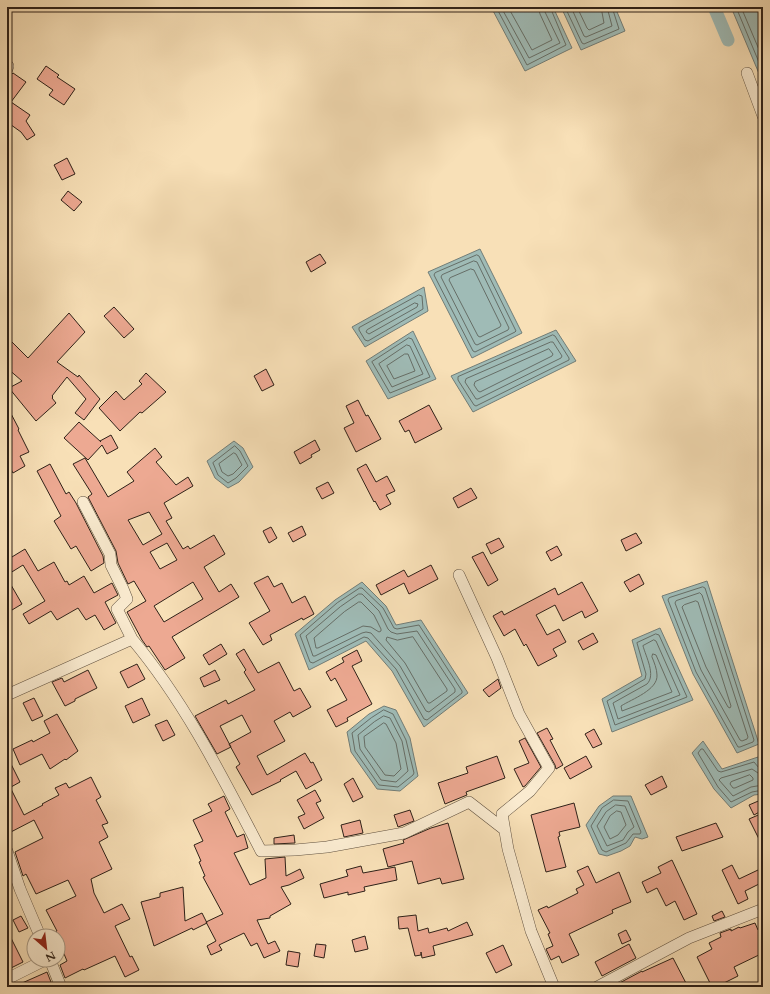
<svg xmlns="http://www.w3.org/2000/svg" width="770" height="994" font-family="Cardo,serif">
<rect width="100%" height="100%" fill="#f8e0b7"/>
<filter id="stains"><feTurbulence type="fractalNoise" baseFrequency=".005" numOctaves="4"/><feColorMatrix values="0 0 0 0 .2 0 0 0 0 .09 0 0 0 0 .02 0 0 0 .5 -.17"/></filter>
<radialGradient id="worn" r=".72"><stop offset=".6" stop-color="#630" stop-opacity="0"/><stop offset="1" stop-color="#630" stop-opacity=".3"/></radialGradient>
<!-- water -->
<path fill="#9fbbb6" stroke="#727d77" d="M491,7H553L572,48L525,71Z
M561,7H615L625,31L581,50Z
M731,7H763V83Z
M480,249L522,333L472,358L428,272Z
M424,287L428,311L365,347L352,327Z
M556,330L576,361L473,412L451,376Z
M413,331L436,379L388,399L366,361Z
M234,441L243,448L253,467L239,482L228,488L215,478L207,461Z
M707,581L759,744L737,753L693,674L662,596Z
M362,582L386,606L396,625L421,620L468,693L424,727L392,671L366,641L309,670L295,634L335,600Z
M660,628L693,700L612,732L602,699L642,676L632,640Z
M384,706L396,710L410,738L418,776L400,791L377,789L351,752L347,732L369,714Z
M703,741L722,769L758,757L763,769V794L754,795L731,808L714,789L692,753Z
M613,796H631L648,837L642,839L635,837L630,846L621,851L607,856L599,854L586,825L599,806Z"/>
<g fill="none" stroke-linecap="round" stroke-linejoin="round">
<!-- shore -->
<path stroke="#666e67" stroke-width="1" d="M496,7L527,65L566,45L550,7
M501,7L529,58L560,43L545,12L544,7
M508,7L532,50L552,40L540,14L538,7
M565,7L582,43L584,44L619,29L612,7
M571,7L584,36L586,37L612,26L607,7
M577,7L587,28L589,30L604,23L601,7
M736,7L763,72
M741,7L763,59
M477,255L479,256L516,331L515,332L475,352L473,351L434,275L435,273Z
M474,261L477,262L509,328L508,330L477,345L475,344L441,277L442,275Z
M471,269L474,270L501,325L500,327L480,337L478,336L449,280L450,278Z
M419,295L422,296L423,309L368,341L365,340L359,330V328Z
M415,303L418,304L417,307L369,334L366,332L367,330Z
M553,335L555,336L569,358V360L476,406L474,405L458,380V377Z
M409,338L412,339L430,377L390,393L372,362Z
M551,342H553L562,356L561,358L478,399H476L465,382L466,379Z
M407,345L410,346L423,374L392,387L379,364Z
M549,349L553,354L552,356L480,392L478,391L474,385L475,382Z
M405,354H408L415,371L394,379L387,366Z
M235,446L240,451L248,466L236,478L228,483L218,475L213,463Z
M234,453L236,454L242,465L233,474L228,476L222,472L219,464Z
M703,587L705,588L754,740L753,742L740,747H738L696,672L668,600L669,598Z
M360,588H362L383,608L394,628L397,629L419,625L462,691V693L427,720L424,719L396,669L368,638L364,637L313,663L310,662L300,635L337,603Z
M700,593L702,595L748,737L747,739L742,741L740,740L701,670L675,603L676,601Z
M359,594H362L379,611L388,629L391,632L397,634L417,631L455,689V692L429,712L426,711L400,666L371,633L366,632L362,633L315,656H313L306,636L340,607Z
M696,601L698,602L731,706L730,708L728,707L706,667L682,607L684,605Z
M359,602H361L374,615L381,629V631L379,632L371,627L363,626L318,648H316L314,638L344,612Z
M656,634L659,635L687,697L615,725L607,701L645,679L646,674L637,643Z
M413,637L447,689V691L430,703H428L405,663L386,640L387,637L397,640Z
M654,640L656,641L680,695L618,719L613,703L647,684C656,675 646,657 643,646Z
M653,654L656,655L672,692L622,711L621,706C632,699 658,690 657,675C657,669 654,662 652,657Z
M384,710L393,714L406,740L414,773L413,775L398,787L379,785L355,751L352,733L371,718Z
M384,716L390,718L402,741L408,771L396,782L381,780L360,749L358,735L374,722Z
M384,723L386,724L396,743L401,769L394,776L385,775L365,747L364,737Z
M763,769L759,768L754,762L721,772L718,771L703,749H701L698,753L718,787L731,802L752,792L763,790
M763,774L758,773L752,769L721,778L719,780L733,796L751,787L763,785
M750,775L753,778V780L735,788H733L730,784L731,782Z
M614,800L628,801L641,832L640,834H633L626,843L606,852L602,850L591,826L602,808Z
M616,805L625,806L634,827L628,832L623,840L607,846L597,826L606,812Z
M617,811L621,812L626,825L618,835L610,839L604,827L610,816Z"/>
<!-- canal -->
<path stroke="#9fbbb6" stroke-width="13" d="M714,7L728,40"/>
</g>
<!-- building -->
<path fill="#eda992" stroke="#2e2118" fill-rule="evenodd" d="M46,66L59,75L57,77L75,89L64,105L49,95L53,90L37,79Z
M13,73L26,82L11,102L30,115L26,121L35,135L27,140L21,132L7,122V79Z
M67,158L75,174L62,180L54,165Z
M68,191L82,202L74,211L61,200Z
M320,254L326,263L311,272L306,262Z
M114,307L134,329L124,338L104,316Z
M69,313L85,332L57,362L78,377L79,375L100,399L84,420L75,413L86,399L67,377L52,396L53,397L52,398L56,403L36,421L9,388L22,381L7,368V347L12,342L28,358Z
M266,369L274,385L262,391L254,376Z
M146,373L166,392L142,413L140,412L120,431L99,408L116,391L124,400L142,384L139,381Z
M358,400L366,416L368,415L381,439L356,452L344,428L354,423L346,406Z
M429,405L442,429L415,443L409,430L405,432L399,421Z
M7,406L19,429L18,430L29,452L20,456L25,466L13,473L7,462Z
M79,422L101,442L100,441L111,435L118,448L107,454L102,445L88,460L64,438Z
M315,440L320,450L311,455L312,457L300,464L294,452Z
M155,448L162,457L156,462L176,485L188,477L193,486L164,503L172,518L166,521L183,549L188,546L190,549L214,535L225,554L204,567L219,592L231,584L239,597L172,637L185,658L165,670L149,646L147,647L142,640L127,612L146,601L134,581L128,584L118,563L116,551L88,497L92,494L73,464L85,458L108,497L134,481L127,472ZM149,512L162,534L143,545L128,520ZM167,543L177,560L160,569L150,552ZM193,582L203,599L164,622L154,606Z
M50,464L66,494L69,492L76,503L103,556L104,563L91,571L76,546L71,549L54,521L61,516L37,471Z
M366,464L376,482L387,476L395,491L386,495L391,504L380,510L375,501L374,502L357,469Z
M328,482L334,493L322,499L316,488Z
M471,488L477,498L458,508L453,498Z
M302,526L306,535L293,542L288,533Z
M271,527L277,538L269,543L263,531Z
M636,533L642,543L626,551L621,540Z
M499,538L504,547L491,554L486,544Z
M557,546L562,555L551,561L546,552Z
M25,549L38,571L54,562L65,582L67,581L69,585L84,576L94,593L112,583L118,595L105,602L116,623L104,630L95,615L86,620L78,608L57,620L51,611L29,624L23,614L45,601L23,565L7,575V560Z
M483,552L498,580L488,586L472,557Z
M431,565L438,579L409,594L404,583L381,595L376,585L404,570L408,577Z
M639,574L644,584L630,592L624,582Z
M268,576L274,587L282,583L292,603L305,596L314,614L303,620L302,618L270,635L272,640L263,645L249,623L270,611L254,583Z
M7,578L22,604L7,613Z
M582,582L598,611L585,618L582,611L563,621L555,605L536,615L547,635L559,629L566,642L553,649L557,656L538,666L526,644L524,646L515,629L504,636L493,616L502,611L504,615L555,588L558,595Z
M593,633L598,642L583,650L578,641Z
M221,644L227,654L209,665L203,655Z
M244,649L258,673L279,662L294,691L300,688L311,707L293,717L290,712L274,721L285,741L257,756L267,775L305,753L311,763L313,762L322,780L306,789L296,771L280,780L281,781L252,795L236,767L240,764L229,744L251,732L242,715L220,726L231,747L217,754L195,716L226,700L228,704L255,690L244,672L246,670L236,654Z
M357,650L362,661L352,666L372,704L347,718L348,721L336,727L327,710L347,700L335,678L331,681L326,672L344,662L342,658Z
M137,664L145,679L128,688L120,672Z
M88,670L97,688L75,699V701L65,706L52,682L62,678L64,682Z
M215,670L220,680L204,687L200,678Z
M498,679L501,688L489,697L483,690Z
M34,698L43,716L32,721L23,703Z
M142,698L150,715L133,723L125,706Z
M57,714L78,751L66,760L65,759L50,769L42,754L20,765L13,749L32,740L33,742L50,733L44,721Z
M167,720L175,735L163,741L155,725Z
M547,728L553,739L550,740L563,765L556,769L555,765L537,733Z
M594,729L602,744L593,748L585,734Z
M525,738L541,767L525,786L523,787L514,769L529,763L519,741Z
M7,756L20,782L11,787L7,779Z
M497,756L505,778L466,792L467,795L445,804L438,783L468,773L466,767Z
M586,756L592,767L570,779L564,768Z
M662,776L667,787L651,795L645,785Z
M91,777L101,797L96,800L108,823L102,825L108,837L99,842L112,869L91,879L94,893L104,913L122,904L130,919L115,926L130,957L132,956L139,970L125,977L115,956L84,970L83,969L65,978L60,965L67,961L62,949L63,948L55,932L57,931L46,910L76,896L68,880L36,894L26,874L23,876L15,852L43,838L34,820L7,834V781L24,815L43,805L42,804L59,795L55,788L66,783L69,788Z
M353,778L363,797L353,802L344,784Z
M315,790L321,801L316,803L324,818L304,829L298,817L305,814L297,800Z
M224,796L230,809L225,812L237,837L244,834L248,848L234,853L250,885L266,878L265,859L285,857L286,876L300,869L304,878L289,885L281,887L291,904L270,916V918L257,920L268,944L275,941L280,951L264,958L257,943L251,946L244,933L219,945L222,950L211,955L207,946L216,941L206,922L223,914L203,877L205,876L199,862L201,861L194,845L203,841L193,820L212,811L208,804Z
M763,799V810L754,815L749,805Z
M574,803L580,827L559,832L560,836L558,837L566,867L546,872L531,815Z
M410,810L414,821L398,827L394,815Z
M763,813V847L749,819Z
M360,820L363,833L344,837L341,825Z
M448,823L464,879L442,884L440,878L418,884L412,861L388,867L383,849L404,843L403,840L431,828Z
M716,823L723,837L682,851L676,837Z
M294,835L295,843L274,844V838Z
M672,860L697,914L684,920L675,901L666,906L657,888L647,893L642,882L661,873L658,867Z
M732,865L739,879L758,870L763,880V882L745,891L748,899L738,904L722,870Z
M361,866L363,873L395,867L397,880L364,887L365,891L348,895V892L324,898L320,884L348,876L346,870Z
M588,866L596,883L619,872L631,902L612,910L613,913L569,934L579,955L562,963L559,956L551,960L546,949L553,946L548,934L550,933L538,910L547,906L548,908L578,893L576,889L584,885L577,871Z
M183,887L185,921L202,913L207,923L193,930L192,928L154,946L141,902L160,897V893Z
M722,911L725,917L714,921L712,916Z
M416,915L418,931L428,928L429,933L447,928L448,931L467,922L473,935L433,946L435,955L422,958L421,952V955L415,956L408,928L399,929L398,917Z
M21,916L28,928L19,932L13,920Z
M755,923L758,930L763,928V953L734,967L738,976L724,983L726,987H712L697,957L712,949L709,943L721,937L720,933L731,929V931L739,927L740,928Z
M7,930L23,962L7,970Z
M626,930L631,940L622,944L618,934Z
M365,936L368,949L355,952L352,940Z
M316,944L326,945L324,958L314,956Z
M629,944L636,958L602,976L595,962Z
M503,945L512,965L496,973L486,953Z
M288,951L300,953L298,967L286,965Z
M673,958L688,987H612L642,971V972Z
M47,972L53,987H13Z"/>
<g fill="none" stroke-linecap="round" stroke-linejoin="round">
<defs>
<path id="street" d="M7,69L8,66
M747,73L763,116
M83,502L110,554L111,565L123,589L127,599L117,609L132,639
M459,575L497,658L519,714L549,768L530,791L502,814L508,849L531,931L554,987
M7,695L132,639C185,702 223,778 261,851L295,850L327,847L404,833L469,802L505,830
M7,851L20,889L40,936
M50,960L61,987
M7,979L45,960
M597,987L689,938L763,909"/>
</defs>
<!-- street casing -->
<use href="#street" stroke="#605140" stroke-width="12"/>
<!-- street -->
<use href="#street" stroke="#faebd0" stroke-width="11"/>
</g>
<!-- margin -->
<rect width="770" height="994" fill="none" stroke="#f8e0b7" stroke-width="24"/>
<rect x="8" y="8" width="754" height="978" fill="none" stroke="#2e2118" stroke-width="2"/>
<rect x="12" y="12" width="746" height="970" fill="none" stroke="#2e2118"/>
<!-- north arrow -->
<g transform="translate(46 948) rotate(152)"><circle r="19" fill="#faebd0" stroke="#a89a86"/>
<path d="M0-3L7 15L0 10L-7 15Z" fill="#8f2418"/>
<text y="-6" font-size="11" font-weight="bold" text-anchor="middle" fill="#2e2118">N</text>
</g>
<rect width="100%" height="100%" filter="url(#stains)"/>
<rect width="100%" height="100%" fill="url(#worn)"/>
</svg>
